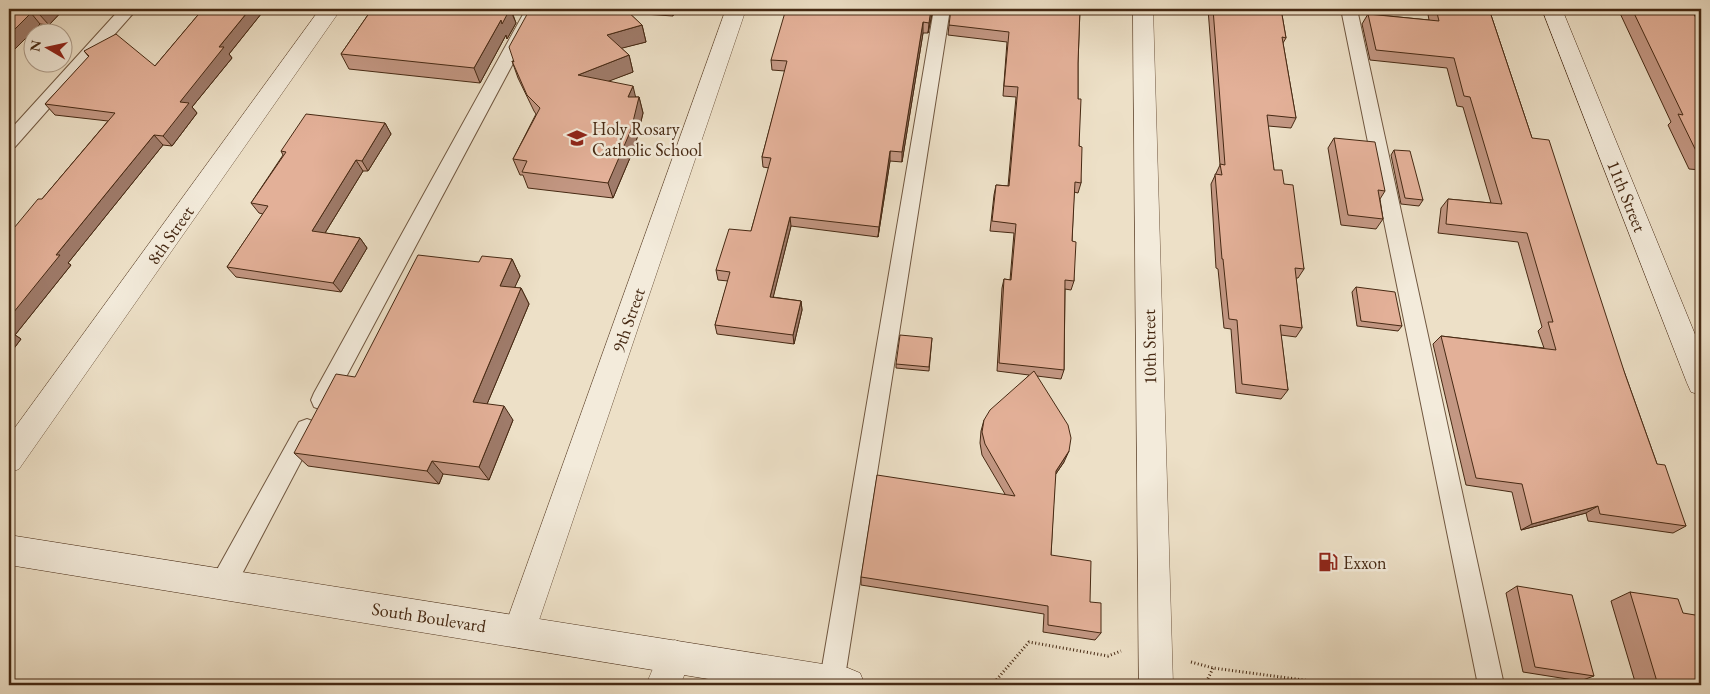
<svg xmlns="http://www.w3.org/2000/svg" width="1710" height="694" font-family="'EB Garamond',serif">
<rect width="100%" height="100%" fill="#ede0c7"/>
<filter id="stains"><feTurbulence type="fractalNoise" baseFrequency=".004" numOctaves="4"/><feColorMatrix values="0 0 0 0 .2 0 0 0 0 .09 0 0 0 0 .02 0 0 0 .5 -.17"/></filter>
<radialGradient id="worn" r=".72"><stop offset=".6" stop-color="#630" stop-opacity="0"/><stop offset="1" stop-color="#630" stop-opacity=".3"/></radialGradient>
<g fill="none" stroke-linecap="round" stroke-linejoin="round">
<defs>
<path id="lane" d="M120,9H137L15,147L9,148V131Z
M526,9H542L330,407L322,410L314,407L311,400L314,393Z
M934,9H950L844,683L843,685H819Z
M1341,9H1357L1504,685H1478Z
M307,419L315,422L318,429L232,593L223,596L214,593L211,584L214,575L299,422Z"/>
<path id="street" d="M320,9H341L19,469L9,473V436Z
M726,9H746L535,632L531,644L519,648L507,644L503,632Z
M1133,9H1153L1173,685H1139Z
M675,640L687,645L692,657L680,685H646L663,645Z"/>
<path id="secondary" d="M1542,9H1562L1701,349V395L1691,392L1687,383Z
M9,535L848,668L860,673L865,685H745L9,565Z"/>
</defs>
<!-- lane casing -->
<use href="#lane" stroke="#705740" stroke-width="2"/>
<!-- street casing -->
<use href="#street" stroke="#705740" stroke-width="1"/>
<!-- secondary casing -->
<use href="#secondary" stroke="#462913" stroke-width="1"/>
<!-- path -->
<path stroke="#462913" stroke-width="3" stroke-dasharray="1 2.5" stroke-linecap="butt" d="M1191,662L1213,668L1341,685
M992,685L1029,642L1108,656L1121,651
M1205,685L1213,668"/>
<!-- lane -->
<use href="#lane" fill="#f3ebdb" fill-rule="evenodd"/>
<!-- street -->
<use href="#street" fill="#f3ebdb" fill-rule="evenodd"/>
<!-- secondary -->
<use href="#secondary" fill="#f3ebdb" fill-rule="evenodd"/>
</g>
<!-- wall -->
<path fill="#c39783" stroke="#462913" d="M9,9H64L49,25L40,24L9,55Z
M203,9H265L229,54L232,58L192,107L197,113L172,146L163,145L68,263L71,265L15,335L21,339L9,355L42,199L108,121L55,115L45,104L89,57L84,51L155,66Z
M372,9H511L516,23L507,39L506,35L480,83L349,69L341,54Z
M536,9H675L673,16L629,13L642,25L646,42L621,48L629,55L633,72L608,81L636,97H639L643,113L635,146L613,198L528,188L523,175H520L513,159L536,114L534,111L518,78L512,61L514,62Z
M933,9L928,33H923L902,162L890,161L878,237L791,226L773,297L801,301L802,310L794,344L717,334L715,325L728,281L718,280L716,270L751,231L769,168L763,167L762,157L785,71L772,70L771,60Z
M1080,9L1078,63V99L1079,146L1081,183L1078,193L1074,192L1072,241L1074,281L1071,290L1065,289L1064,370L1061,379L1037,376L1064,462L1055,475L1051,555L1090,602L1101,633L1095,640L1043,632L1044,614L861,585V577L1005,494L982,455L980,443L981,431L984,420L1029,375L997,371L1002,288L1004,279L1010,280L1014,233L990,231L994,195L996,185L1008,186L1016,97L1003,96L1007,42L948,35L949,25Z
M1208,9H1281L1286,38L1283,43L1296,118L1291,128L1268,126L1274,170L1284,184L1304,269L1298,278H1296L1302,328L1296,337L1281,335L1288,390L1281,399L1236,393L1231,329L1224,328L1218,269L1216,268L1211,184L1220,165Z
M1427,9H1489L1532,138L1625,374L1657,464L1686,526L1673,533L1588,521L1586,513L1521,530L1512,492L1466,485L1433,344L1441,336L1544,348L1538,331L1542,327L1518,242L1438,233L1441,208L1448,199L1491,203L1463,107L1457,106L1447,68L1370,60L1362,24L1368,14L1429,20Z
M1618,9H1691L1701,27V170L1689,169L1668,125L1671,122Z
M385,123L391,134L368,171H363L325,233L360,238L367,248L341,292L236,277L227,267L263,214L259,213L251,203L283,155L281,151Z
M1334,138L1385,191L1380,199L1383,219L1376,229L1341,225L1328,148Z
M1394,150L1423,200L1419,206L1401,204L1391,155Z
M512,259L520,276L514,288H521L529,304L487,404L513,420L489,480L443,474L439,484L308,466L294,453L479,262Z
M1356,287L1402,326L1398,331L1357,326L1352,292Z
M932,338L929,371L896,368V364Z
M1517,586L1594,676L1580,681L1523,672L1506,593Z
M1630,592L1683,613L1701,685H1636L1611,601Z"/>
<!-- shaded-wall -->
<path fill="#9f7b6a" stroke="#462913" d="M45,9H64L49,25L39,14Z
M250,9H265L229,54L232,58L192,107L197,113L172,146L163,136L180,102L219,47Z
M510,9L516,23L507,39L506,35L480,83L474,68L501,20Z
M671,9H675L673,16Z
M931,9H933L928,33L929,23Z
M31,13L40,24L9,55V35Z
M923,22V33L902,162V152Z
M642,25L646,42L611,51L607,35Z
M629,55L633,72L583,91L578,75Z
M633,86L637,103L628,97Z
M639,97L643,113L635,146L613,198L608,183Z
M385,123L391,134L368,171L362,161Z
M154,135L163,145L68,263L71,265L15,335L21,339L9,355V318L56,255Z
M890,151V161L878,237L879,227Z
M356,160L363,171L320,241L312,231Z
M790,217L791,226L771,306L770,297Z
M360,238L367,248L341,292L333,283Z
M512,259L520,276L508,302L500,286Z
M521,288L529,304L482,416L473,402Z
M801,301L802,310L794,344L793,335Z
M504,406L513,420L489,480L479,467Z
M1069,451L1064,462L1051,481L1056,471Z
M432,461L443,474L439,484L427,471Z
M1598,506L1586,513L1521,530L1532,524Z"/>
<!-- building -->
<path fill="#e3b098" stroke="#462913" d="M9,9H45L39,14L31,13L9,35Z
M203,9H250L219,47H224L180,102L189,103L163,136L154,135L56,255H60L9,318V234L38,199H42L115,113L45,104L89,56L84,51L116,34L155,66Z
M372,9H510L502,24L501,20L474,68L341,54Z
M530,9H625L642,25L607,35L629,55L578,75L633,86L628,97H639L631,130L608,183L522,172L527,161L513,159L540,108L527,95L512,61L514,62L509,47Z
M786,9H931L929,23L923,22L902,152L890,151L879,227L790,217L770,297L801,301L793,335L715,325L730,272L716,270L729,229L751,231L771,158L762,157L787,61L771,60Z
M951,9H1080L1078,63V99H1081L1079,146L1082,147L1081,183L1075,182L1072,241L1076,242L1074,281L1065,280L1064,370L999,363L1004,279L1011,280L1016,224L992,221L996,185L1009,186L1018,87L1004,86L1009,32L949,25Z
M1213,9H1281L1286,38L1282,37L1296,118L1267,115L1274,170H1282L1284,184L1293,185L1304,269L1295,268L1302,328L1280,325L1288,390L1242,384L1237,320L1229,319L1223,259H1222L1215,174L1222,175L1220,164L1225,165Z
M1436,9H1489L1532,138L1549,140L1625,374L1657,464L1665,465L1686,526L1600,514L1598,506L1532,524L1522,484L1476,478L1441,336L1556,350L1548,322H1553L1527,233L1446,224L1448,199L1502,204L1470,97L1464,96L1454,58L1376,50L1368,14L1439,21Z
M1632,9H1691L1701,27V159H1700L1678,114L1683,115Z
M306,114L385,123L362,161L356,160L312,231L360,238L333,283L227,267L268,206L251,203L286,152L281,151Z
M1334,138L1375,142L1385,191L1378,190L1383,219L1348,215Z
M1394,150L1410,151L1423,200L1405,198Z
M418,255L479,262L482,256L512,259L500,286L521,288L473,402L504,406L479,467L432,461L427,471L294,453L336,374L355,377Z
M1356,287L1395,292L1402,326L1361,321Z
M900,335L932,338L929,367L896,364Z
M1034,371L1068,425L1071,438L1069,451L1056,471L1051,555L1091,561L1090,602L1101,603V633L1048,625V606L861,577L877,475L1015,496L985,444L982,432L984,420L990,410Z
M1517,586L1572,595L1594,676L1535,667Z
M1630,592L1678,599L1683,613L1701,616V685H1658Z"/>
<!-- icons -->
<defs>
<symbol id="school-bare" viewBox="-9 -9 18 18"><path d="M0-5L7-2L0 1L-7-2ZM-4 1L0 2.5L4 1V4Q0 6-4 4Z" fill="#8f2418" stroke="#f3ebdb" stroke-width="2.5" paint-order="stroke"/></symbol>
<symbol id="fuel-bare" viewBox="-9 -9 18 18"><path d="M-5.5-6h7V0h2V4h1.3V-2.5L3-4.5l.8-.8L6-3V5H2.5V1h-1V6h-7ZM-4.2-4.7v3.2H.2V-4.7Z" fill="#8f2418" stroke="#f3ebdb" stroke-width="2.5" paint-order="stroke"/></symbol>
</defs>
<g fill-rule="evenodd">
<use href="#school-bare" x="563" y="124" width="28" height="28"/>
<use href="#fuel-bare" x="1314" y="548" width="28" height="28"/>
</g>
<g text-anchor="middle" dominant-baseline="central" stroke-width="5" stroke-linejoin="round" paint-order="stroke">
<!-- poi labels -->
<g font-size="18" fill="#462913" stroke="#f3ebdb" text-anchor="start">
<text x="592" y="128">Holy Rosary<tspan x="592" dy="21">Catholic School</tspan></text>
<text x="1343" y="562">Exxon</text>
</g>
<!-- street labels -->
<g font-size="18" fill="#462913" stroke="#f3ebdb">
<text transform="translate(1627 196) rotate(68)">11th Street</text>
<text transform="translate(170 235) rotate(-55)">8th Street</text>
<text transform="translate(628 320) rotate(-71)">9th Street</text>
<text transform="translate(1149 347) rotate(-91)">10th Street</text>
<text transform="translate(429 617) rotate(9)">South Boulevard</text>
</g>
</g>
<!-- margin -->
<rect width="1710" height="694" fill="none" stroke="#ede0c7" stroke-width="30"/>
<rect x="10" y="10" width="1690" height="674" fill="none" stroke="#462913" stroke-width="2.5"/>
<rect x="15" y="15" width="1680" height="664" fill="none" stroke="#462913"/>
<!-- north arrow -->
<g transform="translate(48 48) rotate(279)"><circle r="24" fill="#f3ebdb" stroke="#ae9d8b"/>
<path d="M0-4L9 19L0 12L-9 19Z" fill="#8f2418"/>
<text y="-8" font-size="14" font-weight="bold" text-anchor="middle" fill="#462913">N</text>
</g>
<rect width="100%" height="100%" filter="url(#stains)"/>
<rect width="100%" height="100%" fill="url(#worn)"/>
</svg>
